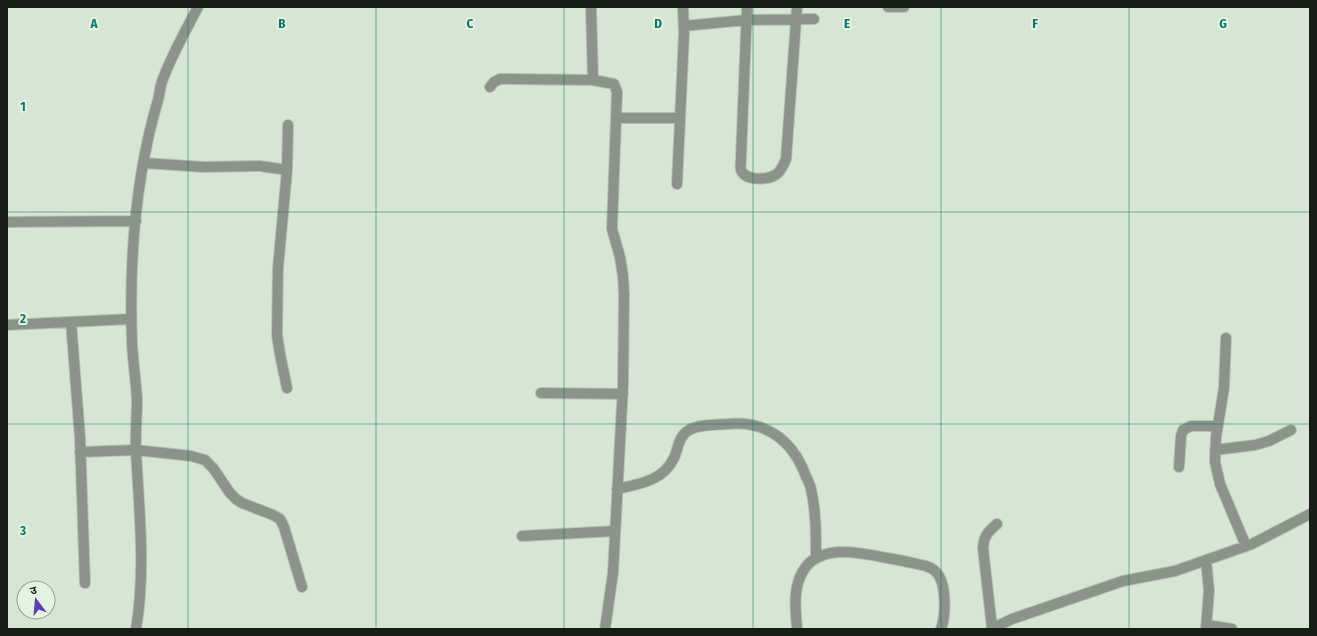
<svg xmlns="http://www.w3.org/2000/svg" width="1317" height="636" font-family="'Fira Sans Condensed','Noto Sans Devanagari',sans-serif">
<rect width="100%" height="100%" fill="#d7e6d4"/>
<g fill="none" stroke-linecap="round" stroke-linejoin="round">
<defs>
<path id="minor" d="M591,7L593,80
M747,7L741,158C741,161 740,167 741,170C746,182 771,180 778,173C782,169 784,164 786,159L797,7
M888,7H904
M684,26L746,20L814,19
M490,87L494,82L500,79L593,80L614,84L617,92L612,229L620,257L623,276L624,295L623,386L613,573L605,629
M616,118H680
M144,163L204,167L260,166L287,170
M677,184L684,34L683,7
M7,222L136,221
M71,322L80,438L85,583
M7,325L131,319
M1226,338L1224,388L1216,437L1215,462L1220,484L1246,546
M287,388L280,354L277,335L278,268L287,170L288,125
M541,393L623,394
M1215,450L1255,445L1269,441L1291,430
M80,452L136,450L191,456L205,460L213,468L230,493L236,499L242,503L273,515L280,519L284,527L302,587
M1179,467L1181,436L1183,430L1191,426H1218
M617,489C639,484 663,481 674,458C678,449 679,435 689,430C700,424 716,425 728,424C765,420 792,440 805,474C807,479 810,484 811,489C816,511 816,535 816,558
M522,536L615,531
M1206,560L1209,591L1206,629
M1207,625L1232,629
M992,628L983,548C984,535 988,532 997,524
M136,629C146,570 139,510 136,451C135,434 137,417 137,400C136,381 133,362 132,343C129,262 135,178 158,100C160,93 160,85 163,79C172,54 186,30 198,7
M797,629C796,612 793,594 800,577C814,542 858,552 887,558C900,560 913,563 926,566C929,567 933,569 935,571C947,581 946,615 941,629
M991,629L1012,619L1123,581L1175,571L1252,544L1310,514"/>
</defs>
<!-- minor casing -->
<use href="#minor" stroke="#b4c2b2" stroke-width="12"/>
<!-- minor -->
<use href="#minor" stroke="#8c938b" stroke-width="10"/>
</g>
<!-- grid -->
<path fill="none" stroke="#0f766e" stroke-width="1" stroke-opacity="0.55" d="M188,7V629M376,7V629M564,7V629M753,7V629M941,7V629M1129,7V629M7,212H1310M7,424H1310"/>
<g font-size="13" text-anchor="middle" font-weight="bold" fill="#0f766e" stroke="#e4f3e1" stroke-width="4" stroke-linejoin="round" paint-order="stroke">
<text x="94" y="28">A</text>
<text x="282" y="28">B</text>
<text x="470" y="28">C</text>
<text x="658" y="28">D</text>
<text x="847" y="28">E</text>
<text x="1035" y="28">F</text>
<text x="1223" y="28">G</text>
<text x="23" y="111">1</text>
<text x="23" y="323">2</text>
<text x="23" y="535">3</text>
</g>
<!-- border -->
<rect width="1317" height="636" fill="none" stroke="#171d16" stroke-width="16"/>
<!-- north arrow -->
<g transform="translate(36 600) rotate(344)"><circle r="19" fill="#e4f3e1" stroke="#929d90"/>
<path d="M0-3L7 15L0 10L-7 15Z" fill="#5e3ab2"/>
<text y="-6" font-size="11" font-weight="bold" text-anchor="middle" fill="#171d16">उ</text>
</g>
</svg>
